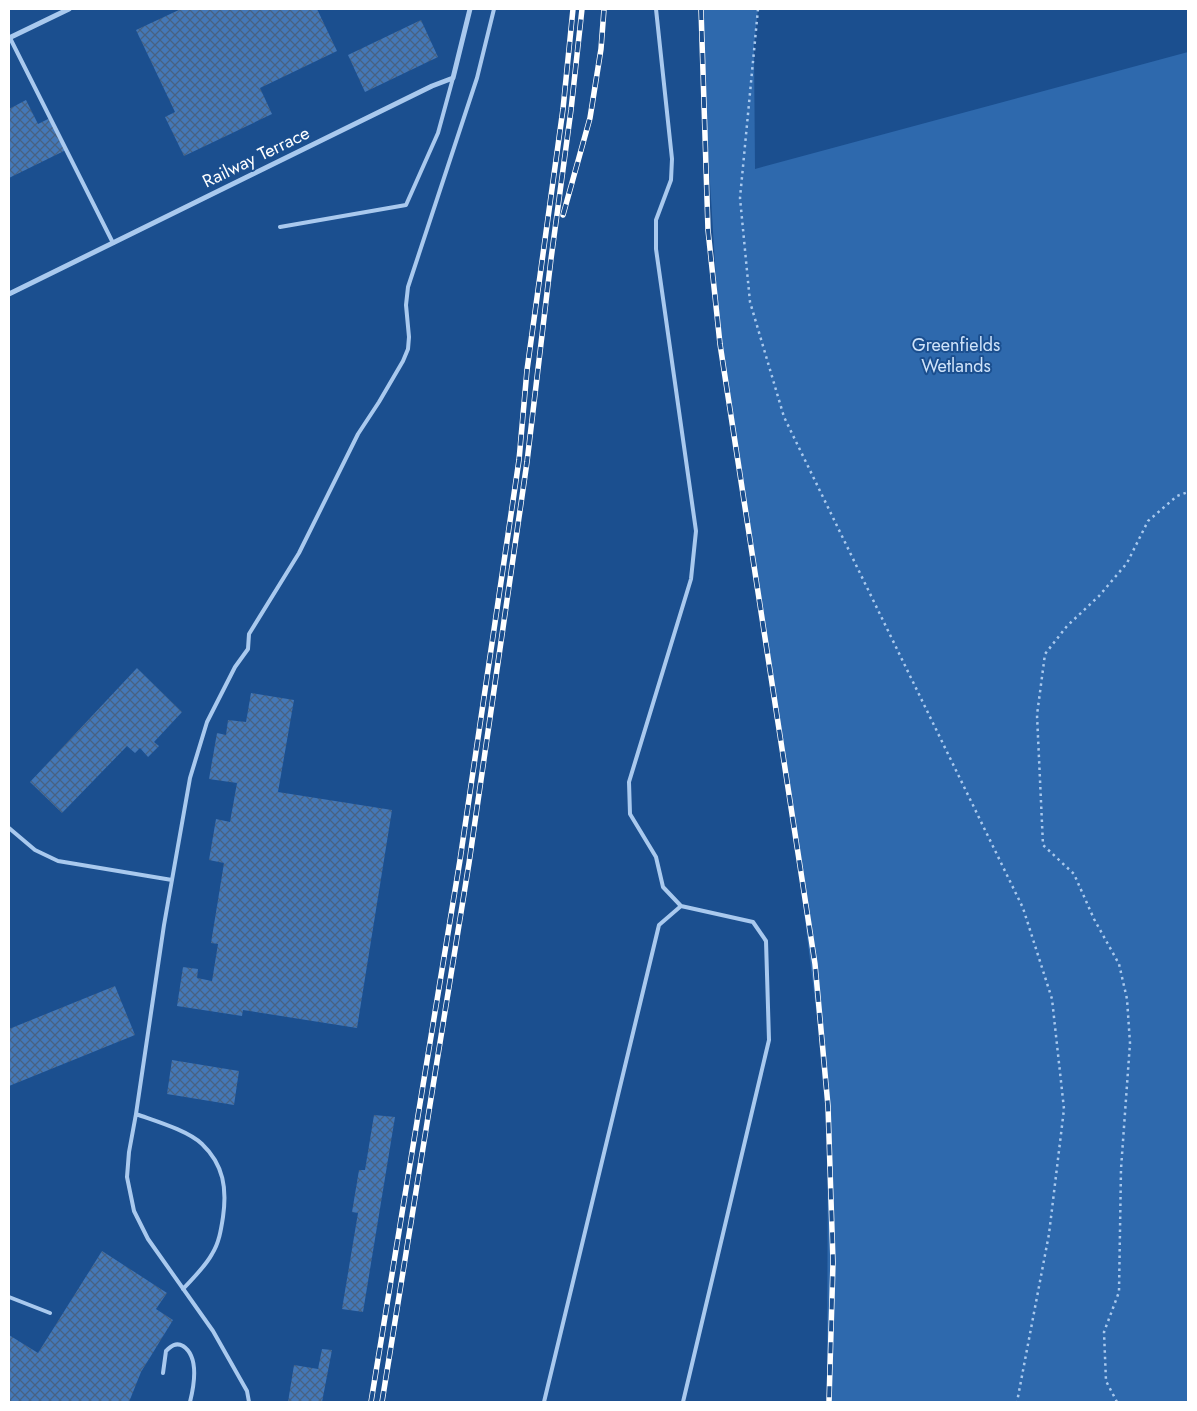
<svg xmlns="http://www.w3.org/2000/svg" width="1197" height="1411" font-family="Jost,sans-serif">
<defs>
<pattern id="building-cross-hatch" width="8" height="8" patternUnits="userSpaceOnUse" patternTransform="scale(1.25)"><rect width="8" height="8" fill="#4478b7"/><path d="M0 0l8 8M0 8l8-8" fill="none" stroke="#486282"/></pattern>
</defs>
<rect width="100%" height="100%" fill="#1b4f8f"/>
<!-- park -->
<path fill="#2e69ad" d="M701,9H758L754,46L755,169L1188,52V1402H827L828,1106L790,798L720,344L702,53Z"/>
<!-- building -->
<path fill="url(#building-cross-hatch)" d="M181,9H317L337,51L260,88L272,114L184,156L165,117L175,112L136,30Z
M421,20L438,57L365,92L348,55Z
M26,100L38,124L50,118L66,150L9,178V109Z
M137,668L182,712L154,742L159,746L148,757L140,748L135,753L127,746L62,813L30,782Z
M251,693L294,700L278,792L392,810L357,1028L243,1010L242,1016L177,1006L183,967L198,969L197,978L212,981L218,944L211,943L224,863L209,860L216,819L230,822L237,783L209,779L217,733L226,735L228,720L246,722Z
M115,986L135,1035L9,1086V1029Z
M172,1060L239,1071L234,1105L167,1094Z
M374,1115L395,1117L363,1312L342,1309L358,1213L352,1212L359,1170H365Z
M102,1251L167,1293L156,1309L173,1320L141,1372L129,1402H9V1335L38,1353Z
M322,1349L332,1350L322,1402H288L294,1365L318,1369Z"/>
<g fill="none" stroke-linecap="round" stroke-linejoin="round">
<!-- path -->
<path stroke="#a9c9ee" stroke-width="2.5" stroke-dasharray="2.5 4" stroke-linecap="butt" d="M758,9L740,198L750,302L784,417L1023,908L1052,999L1064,1109L1049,1234L1017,1402
M1117,1402L1106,1381L1104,1332L1119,1292L1121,1169L1130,1043L1127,999L1119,964L1094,919L1074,874L1043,845L1037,715L1045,654L1067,626L1099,596L1127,563L1148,521L1177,496L1188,492"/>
<!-- lane -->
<path stroke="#a9c9ee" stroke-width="4" d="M656,9L672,159L671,180L656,220V249L696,531L691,579L629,782L630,814L656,857L663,887L681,906
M10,38L113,243
M280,227L406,205L438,133L453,78
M9,828L35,850L58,861L172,880
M136,1114C155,1121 187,1130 202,1144C224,1165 227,1189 223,1217C221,1230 219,1243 212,1254C205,1267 193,1278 183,1289
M9,1297L50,1313
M163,1373L166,1351C171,1346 176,1342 183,1346C200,1357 194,1386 190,1402
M249,1402L247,1391L213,1331L148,1239L134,1211L127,1177L129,1152L136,1114L164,925L190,778L207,722L235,667L248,649L249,634L299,553L358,434L379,402L403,361L408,349L409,337L406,305L408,287L477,78L494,9
M544,1402L659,925L681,906L753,922L766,941L769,1040L683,1402"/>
<!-- street -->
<path stroke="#a9c9ee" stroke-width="5" d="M9,38L69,9
M9,294L432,86L453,78L470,9"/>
<defs>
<path id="rail" d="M701,9L708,230L720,344L815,964L828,1106L833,1262L829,1402
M563,215L590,118L601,49L604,9
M371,1402L460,860L519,460L527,370L563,109L573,9
M382,1402L469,863L527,462L551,259L571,110L582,9"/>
</defs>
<!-- rail casing -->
<use href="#rail" stroke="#fff" stroke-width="5.5"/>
<!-- rail -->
<use href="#rail" stroke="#1b4f8f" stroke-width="4" stroke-dasharray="11" stroke-linecap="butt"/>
</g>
<g text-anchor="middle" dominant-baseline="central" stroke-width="4" stroke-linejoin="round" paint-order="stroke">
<!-- street labels -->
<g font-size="18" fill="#fff" stroke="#1b4f8f">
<text transform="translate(256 157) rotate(-26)">Railway Terrace</text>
</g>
<!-- park labels -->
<g font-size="18" fill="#cfe3fa" stroke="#1b4f8f">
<text x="956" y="345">Greenfields<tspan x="956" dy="21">Wetlands</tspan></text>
</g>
</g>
<!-- border -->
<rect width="1197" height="1411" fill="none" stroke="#ffffff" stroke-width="20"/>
</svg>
